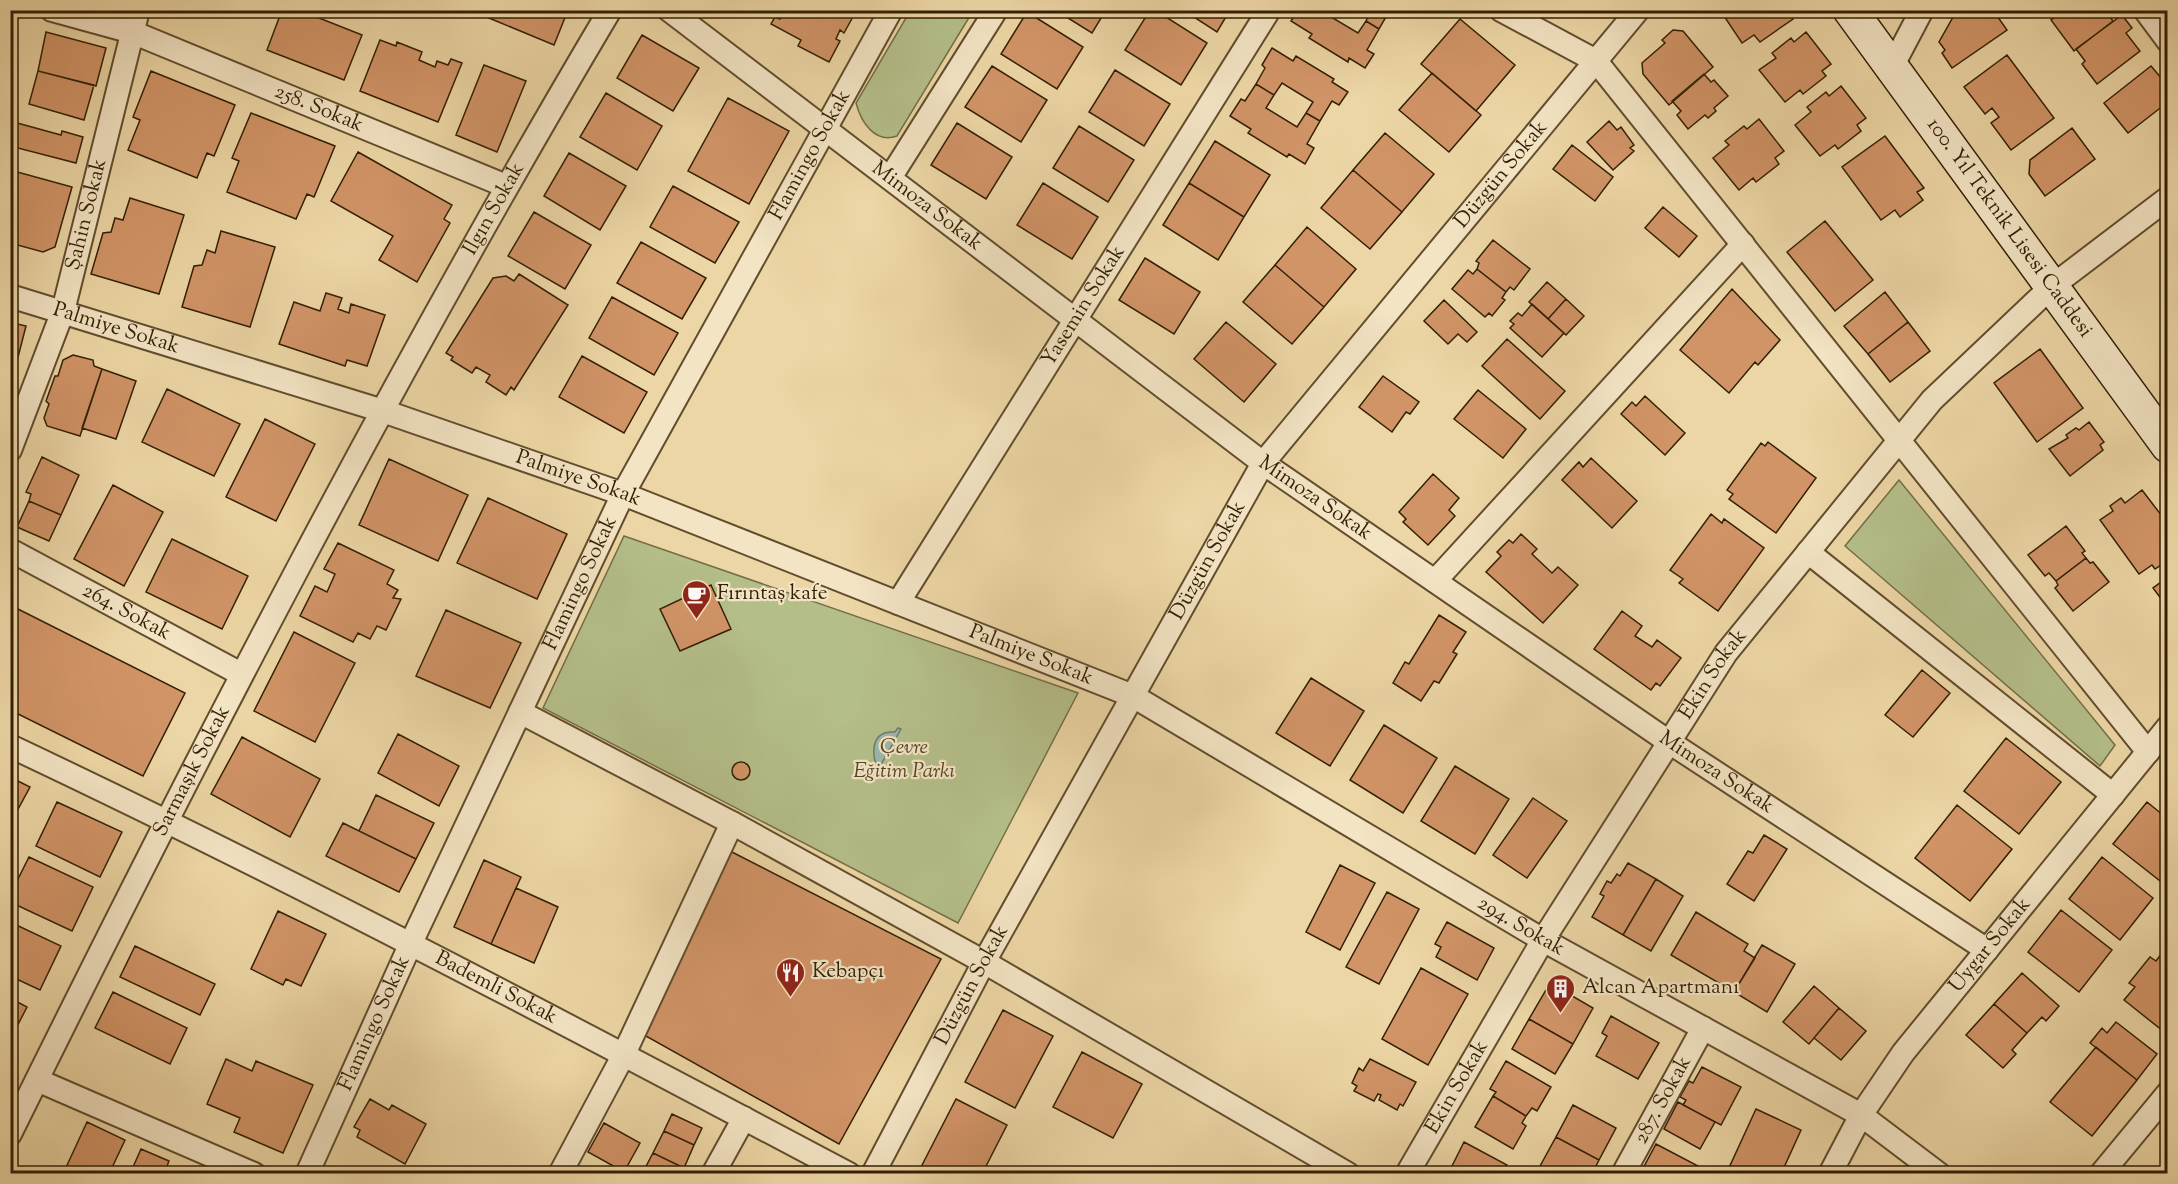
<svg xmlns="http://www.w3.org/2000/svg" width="2178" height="1184" font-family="'Sorts Mill Goudy',serif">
<defs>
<pattern id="water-ripples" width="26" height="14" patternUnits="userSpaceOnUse" patternTransform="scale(1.5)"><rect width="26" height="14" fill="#9bb7af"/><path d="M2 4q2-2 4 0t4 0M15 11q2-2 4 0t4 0" fill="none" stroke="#7f948c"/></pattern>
</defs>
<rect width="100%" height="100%" fill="#edd6a5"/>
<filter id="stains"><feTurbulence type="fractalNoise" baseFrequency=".00333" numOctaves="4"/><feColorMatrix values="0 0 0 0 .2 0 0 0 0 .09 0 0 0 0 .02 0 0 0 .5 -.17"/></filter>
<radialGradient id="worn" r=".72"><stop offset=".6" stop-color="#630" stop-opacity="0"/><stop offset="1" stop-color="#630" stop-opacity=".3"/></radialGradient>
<!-- park -->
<path fill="#b4be89" stroke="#736e47" stroke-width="1.5" d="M910,11H973L897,136C875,144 861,122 856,103Z
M1899,480L2115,745L2100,766L1845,546Z
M624,536L1078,693L958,923L543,708Z"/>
<!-- water -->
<path fill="url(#water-ripples)" stroke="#717a6b" stroke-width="1.5" d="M898,728L901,729L878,770C872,756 869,730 895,732Z"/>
<!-- building -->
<path fill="#d19467" stroke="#321f05" stroke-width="1.5" d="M282,10H299L362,35L344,80L267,50Z
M493,10H568L554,45L489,18Z
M785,10H850L855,13L844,33L840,30L836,39L840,41L829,62L798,46L801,40L771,24L775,17L780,19Z
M1055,10H1106L1092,33Z
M1150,10H1155L1207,43L1181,85L1125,50Z
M1183,10H1230L1217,32Z
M1298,10H1328L1326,14L1358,33L1366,21L1379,29L1367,50L1374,54L1365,68L1349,58L1348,62L1309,38L1312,34L1291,21Z
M1372,10H1390L1379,29L1366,21Z
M1720,10H1787L1793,19L1760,42L1754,35L1742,43Z
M1957,10H1993L2007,30L1952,68L1942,53L1945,50L1939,42Z
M2064,10H2105L2113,21L2074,51L2051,20Z
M1027,12L1083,47L1057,89L1001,54Z
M2122,15L2132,28L2126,33L2140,51L2097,84L2082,64L2085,61L2076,49Z
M1460,19L1515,65L1476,111L1421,64Z
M1673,30L1683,31L1713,67L1669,105L1643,74L1642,63L1665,43L1662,40Z
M46,32L106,48L96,86L38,71Z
M1806,32L1831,64L1822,71L1826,76L1803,94L1800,90L1785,102L1759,70L1776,58L1772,53L1791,38L1794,42Z
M642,35L699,68L673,111L617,78Z
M380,40L396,46L397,42L422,52L419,60L435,67L437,61L448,65L451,59L462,63L438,122L360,91Z
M1272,48L1293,61L1296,56L1334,79L1332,82L1348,92L1339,105L1332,101L1320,121L1306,113L1313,102L1282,83L1274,95L1256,84L1265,68L1262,65Z
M2007,55L2054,118L2011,150L1991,123L1999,117L1992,108L1985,114L1964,87Z
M484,65L526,81L497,152L456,135Z
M992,66L1047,100L1021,142L965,107Z
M2151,66L2168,86V91L2162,95L2168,102L2128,133L2104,103Z
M1115,70L1170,104L1144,146L1089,112Z
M38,71L94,85L84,120L29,104Z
M151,71L235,105L214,156L207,153L197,178L128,150L140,120L133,117Z
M1432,73L1481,115L1449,152L1399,110Z
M1704,74L1711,82L1714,80L1728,96L1714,108L1716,111L1708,118L1705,115L1688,129L1677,115L1681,111L1672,101Z
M1256,84L1274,95L1266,108L1297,127L1306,113L1320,121L1307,144L1314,148L1305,164L1289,154L1287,157L1248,133L1251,129L1230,116L1241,99L1245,101Z
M1841,86L1866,118L1857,125L1861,131L1838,149L1835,145L1820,156L1795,125L1811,112L1807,107L1826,92L1829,96Z
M606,93L662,126L637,170L580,137Z
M728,98L789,131L749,204L688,171Z
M251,113L335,146L314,197L307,194L296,219L227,192L239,161L232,158Z
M1759,119L1784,151L1775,158L1779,164L1756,182L1753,178L1739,190L1713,158L1729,145L1725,141L1744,126L1747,129Z
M10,121L61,135L62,131L83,137L76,163L10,146Z
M1609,121L1617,130L1621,127L1634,145L1630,148L1634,151L1613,170L1587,142Z
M957,123L1012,157L986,199L931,165Z
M1079,126L1134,160L1108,202L1053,168Z
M2072,128L2095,159L2045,196L2029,174L2030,160Z
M1385,133L1434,174L1402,212L1353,170Z
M1885,136L1924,188L1917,192L1923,200L1900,217L1895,210L1881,220L1842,167Z
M1215,141L1270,175L1244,217L1189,183Z
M1572,145L1613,177L1595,201L1553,169Z
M358,152L452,205L444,219L450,223L417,282L379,260L393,236L331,201Z
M569,153L626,186L600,230L544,196Z
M10,170L72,187L55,247L43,252L10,243Z
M1353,170L1402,212L1370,249L1321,208Z
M1043,183L1098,217L1072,259L1017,225Z
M1189,183L1244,217L1218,260L1163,225Z
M673,186L739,222L715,263L650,227Z
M130,198L184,215L159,294L91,274L103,233L111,232L115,218L123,220Z
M1663,207L1697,236L1679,257L1645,228Z
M534,212L591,245L565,289L508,256Z
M1825,221L1873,280L1835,311L1787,252Z
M1307,227L1356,269L1324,307L1275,265Z
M221,231L275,247L250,327L182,307L194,266L202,265L207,250L215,253Z
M1493,240L1530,269L1514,290L1510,287L1506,292L1477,269L1479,263L1476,261Z
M641,242L706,278L682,319L617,283Z
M1145,258L1200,292L1174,334L1119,300Z
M1275,265L1324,307L1292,344L1243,302Z
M1477,269L1506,292L1502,298L1505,300L1492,316L1489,313L1485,317L1452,289L1468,270L1473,274Z
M519,274L568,305L514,390L511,387L506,395L486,382L490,375L476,367L472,373L451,360L453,357L446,353L493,278L506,276L514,281Z
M1547,282L1566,299L1548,319L1529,302Z
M1732,289L1780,340L1758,365L1755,362L1729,393L1680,350Z
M1885,292L1908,322L1868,354L1844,326Z
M326,293L342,298L338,309L349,313L351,304L385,315L367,366L347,360L345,366L279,344L294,302L320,311Z
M612,297L678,333L654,375L589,338Z
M1566,299L1584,316L1566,335L1548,319Z
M1444,300L1477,332L1467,342L1458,334L1448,344L1424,321Z
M1532,304L1564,333L1542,357L1510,328L1514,324L1510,321L1518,313L1522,316Z
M10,318L14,319L13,323L26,326L15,369L10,368Z
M1226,322L1276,364L1244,402L1194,359Z
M1908,322L1930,351L1890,382L1868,354Z
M1507,339L1565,391L1540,419L1482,366Z
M2040,349L2083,408L2037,442L1994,383Z
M73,355L93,360L94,366L102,369L80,436L47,426L44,418L49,404L46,401L55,376H58L63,360Z
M582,356L647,392L624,433L559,397Z
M102,369L136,381L116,439L82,428Z
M1383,376L1419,402L1410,414L1406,412L1392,432L1359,407Z
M167,389L240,424L214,476L142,442Z
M1478,390L1526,429L1503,458L1454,419Z
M1645,396L1685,433L1665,455L1621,414L1632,402L1636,406Z
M265,419L315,444L276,521L226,497Z
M2089,422L2104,442L2100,445L2103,450L2070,476L2049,449L2068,438L2066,435L2076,428L2079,430Z
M1768,442L1816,478L1776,533L1729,499L1733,494L1727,490L1761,443L1765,446Z
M42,457L79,475L61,515L29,501L31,494L26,492Z
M1591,458L1637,501L1612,528L1562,480L1579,462L1583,467Z
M389,459L468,495L438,561L359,525Z
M1433,474L1459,498L1449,510L1455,516L1428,545L1403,522L1406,519L1399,512Z
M113,485L163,512L124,586L74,559Z
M2142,490L2168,524V553L2164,556L2167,561L2155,569L2152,565L2139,574L2100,520L2113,511L2110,506L2121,498L2125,503Z
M488,498L567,534L537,599L457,563Z
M29,501L61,515L49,541L17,527Z
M1711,514L1722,523L1724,519L1764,548L1718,611L1679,583L1683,579L1670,570Z
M2066,526L2085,551L2082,553L2086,558L2056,581L2049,573L2045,576L2028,555Z
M1521,534L1537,549L1532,554L1552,573L1558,567L1578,585L1543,623L1486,572L1501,556L1497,552L1509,540L1513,543Z
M172,539L248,576L222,629L146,592Z
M338,543L394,570L387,584L398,590L393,598L401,599L386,630L377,626L370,639L358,633L353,642L300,616L315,586L327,592L335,574L324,569Z
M2086,558L2090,563L2093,562L2109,582L2073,611L2055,588L2058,585L2056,581Z
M2168,577V608L2153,588Z
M711,585L731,629L680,651L660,609Z
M10,605L185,693L143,776L10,710Z
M446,610L521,643L490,708L416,676Z
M1622,611L1642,626L1635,636L1652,647L1657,640L1681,658L1660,686L1656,683L1651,690L1594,649Z
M1439,615L1466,632L1453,652L1457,654L1439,683L1434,681L1421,701L1393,683L1405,662L1409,664Z
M294,632L355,663L315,742L254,711Z
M1922,670L1950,693L1913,737L1885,715Z
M1311,678L1364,711L1330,766L1276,733Z
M1384,725L1437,758L1403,813L1350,780Z
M398,734L459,766L439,806L378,773Z
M242,737L320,779L290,837L211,794Z
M2006,738L2061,782L2019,834L1964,791Z
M732 771a9 9 0 1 1 18 0a9 9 0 1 1-18 0Z
M1455,766L1509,799L1475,854L1421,821Z
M10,777L30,787L10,824Z
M376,795L434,823L416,859L359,831Z
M1533,798L1567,821L1527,878L1493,855Z
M57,802L122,832L100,877L36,846Z
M2147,802L2168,819V881L2164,884L2113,844Z
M1957,805L2012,849L1970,901L1915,858Z
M343,823L416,859L399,892L326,856Z
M1764,835L1787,849L1754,901L1727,884L1748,851L1753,853Z
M728,850L941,959L839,1144L644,1035Z
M29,857L93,887L72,931L10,902V895Z
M2102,857L2153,898L2120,940L2069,899Z
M484,860L521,877L491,944L454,927Z
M1628,863L1656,879L1623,935L1592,917L1604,896L1600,894L1607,881L1611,883L1617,874L1620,876Z
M1340,865L1375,883L1340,950L1306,932Z
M1656,879L1683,896L1651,951L1623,935Z
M516,888L558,907L534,963L491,944Z
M1387,892L1419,909L1379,984L1346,967Z
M2061,910L2112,950L2079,992L2028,952Z
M278,911L326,934L301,986L286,979L283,985L251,969Z
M1696,912L1748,944L1744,951L1755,958L1734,992L1671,955Z
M10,922L61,946L40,990L10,976Z
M1447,922L1494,948L1477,980L1436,957L1441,947L1435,944Z
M1762,945L1795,964L1767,1012L1734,992Z
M135,946L215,984L200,1015L120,977Z
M2165,949L2168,951V1035L2124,1000L2135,987L2129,983L2150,957L2156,961Z
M1421,968L1468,994L1428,1065L1382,1039Z
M2022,973L2059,1006L2046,1021L2042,1017L2027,1033L1994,1004Z
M1550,983L1593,1008L1573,1044L1529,1019Z
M1814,986L1839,1008L1809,1044L1783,1022Z
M113,992L187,1028L170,1064L95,1028Z
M10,998L27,1007L10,1040Z
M1994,1004L2027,1033L2012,1050L2016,1054L2003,1068L1966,1035Z
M1839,1008L1866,1031L1841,1060L1814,1038Z
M1003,1010L1053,1036L1015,1108L965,1082Z
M1611,1016L1659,1043L1638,1079L1596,1056L1607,1036L1602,1033Z
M1529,1019L1573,1044L1555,1074L1512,1049Z
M2116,1022L2157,1054L2137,1080L2090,1043L2102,1028L2107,1033Z
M2096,1047L2137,1080L2092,1136L2050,1102Z
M1082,1052L1142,1084L1113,1138L1053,1107Z
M226,1059L252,1071L256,1061L313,1085L283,1153L234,1132L240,1118L207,1104Z
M1370,1059L1416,1082L1403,1106L1400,1104L1397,1110L1379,1100L1381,1095L1378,1094L1374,1101L1354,1091L1357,1086L1352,1083L1359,1068L1363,1071Z
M1506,1061L1551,1087L1537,1111L1532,1108L1526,1116L1493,1096L1496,1092L1490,1089Z
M1702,1067L1741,1087L1721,1125L1683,1105L1686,1100L1680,1097L1689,1081L1693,1083Z
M1493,1096L1526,1116L1522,1123L1526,1126L1513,1149L1475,1127Z
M370,1099L389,1110L392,1105L426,1124L405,1164L357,1137L360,1130L354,1127Z
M956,1099L1007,1125L982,1174H923L919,1171Z
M1678,1102L1715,1122L1700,1149L1664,1129Z
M1573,1105L1616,1128L1599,1160L1556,1137Z
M1756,1109L1801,1130L1781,1174H1736L1728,1170Z
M672,1114L702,1128L694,1145L664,1131Z
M87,1122L125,1140L109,1174H63Z
M604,1123L640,1143L624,1172L588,1152Z
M664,1131L694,1145L684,1168L653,1153Z
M1556,1137L1599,1160L1592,1174H1549L1539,1168Z
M1464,1142L1507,1165L1502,1174H1448Z
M1656,1144L1700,1167L1697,1174H1640Z
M141,1149L169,1161L164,1174H130Z
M653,1153L684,1168L681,1174H642Z"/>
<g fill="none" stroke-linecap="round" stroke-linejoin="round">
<defs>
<g id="street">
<path id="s1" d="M52,10L132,32L506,186"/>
<path id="s2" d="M669,10L1263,463L1669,742L1987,950"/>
<path d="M1501,10L1596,61L2148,752"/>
<path d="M2145,10L2168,41"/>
<path d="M1892,67L1922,10"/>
<path d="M890,178L996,10"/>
<path id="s3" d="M10,296L383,411L623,494L1133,696L1543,940L1861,1115L1939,1174"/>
<path id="s4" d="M10,450L63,311L138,10"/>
<path id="s5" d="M10,550L241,674"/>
<path d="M1808,552L2113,795"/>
<path d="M1435,581L1743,244"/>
<path id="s6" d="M898,603L1269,10"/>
<path d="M520,712L732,823"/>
<path id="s7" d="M10,746C294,880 572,1027 849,1174"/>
<path d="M37,1080L254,1174"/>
<path id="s8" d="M10,1134C198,753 393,375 610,10"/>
<path id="s9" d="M307,1174L411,943L623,494L891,10"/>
<path d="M560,1174L623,1056L732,823L984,962L1348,1174"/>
<path d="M713,1174L744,1118"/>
<path id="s10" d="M873,1174L984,962L1263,463L1638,10"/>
<path id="s11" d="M1407,1174L1543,940L1726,653L1932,400L2051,287L2168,198"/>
<path id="s12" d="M1623,1174L1703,1028"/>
<path id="s13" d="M1830,1174L1861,1115L1903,1053L2168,727"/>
<path d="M2101,1174L2168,1093"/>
</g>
<g id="secondary">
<path id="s14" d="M1850,10L2168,446"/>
</g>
</defs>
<!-- street casing -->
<use href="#street" stroke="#614d2d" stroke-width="26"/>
<!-- secondary casing -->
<use href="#secondary" stroke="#321f05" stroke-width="36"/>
<!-- street -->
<use href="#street" stroke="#f3e4c4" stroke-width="22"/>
<!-- secondary -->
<use href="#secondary" stroke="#f3e4c4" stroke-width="33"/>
</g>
<!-- icons -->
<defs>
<symbol id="cafe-pin" viewBox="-11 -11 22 30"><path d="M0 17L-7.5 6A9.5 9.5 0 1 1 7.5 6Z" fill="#8f2418" stroke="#f3e4c4"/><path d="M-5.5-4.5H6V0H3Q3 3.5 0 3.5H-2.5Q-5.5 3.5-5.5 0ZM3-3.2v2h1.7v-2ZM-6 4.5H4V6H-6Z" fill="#fff"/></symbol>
<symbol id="restaurant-pin" viewBox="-11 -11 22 30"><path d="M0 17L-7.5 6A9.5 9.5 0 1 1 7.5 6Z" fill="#8f2418" stroke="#f3e4c4"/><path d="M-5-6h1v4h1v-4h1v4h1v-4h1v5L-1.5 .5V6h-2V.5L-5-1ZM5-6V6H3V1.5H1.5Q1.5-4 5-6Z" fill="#fff"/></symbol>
<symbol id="building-pin" viewBox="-11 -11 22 30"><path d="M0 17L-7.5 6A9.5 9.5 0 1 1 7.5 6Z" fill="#8f2418" stroke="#f3e4c4"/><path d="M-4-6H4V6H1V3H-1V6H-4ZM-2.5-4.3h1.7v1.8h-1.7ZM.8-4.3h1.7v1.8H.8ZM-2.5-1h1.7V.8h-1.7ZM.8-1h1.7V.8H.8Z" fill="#fff"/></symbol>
</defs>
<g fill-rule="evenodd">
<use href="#cafe-pin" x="680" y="578" width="33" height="45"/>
<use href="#restaurant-pin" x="774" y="956" width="33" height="45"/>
<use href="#building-pin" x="1544" y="972" width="33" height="45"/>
</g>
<g text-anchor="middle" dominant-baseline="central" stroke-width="4.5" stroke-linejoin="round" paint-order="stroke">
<!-- street labels -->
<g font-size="21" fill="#321f05" stroke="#f3e4c4">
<text stroke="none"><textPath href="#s1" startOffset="285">258. Sokak</textPath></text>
<text stroke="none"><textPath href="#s9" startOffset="1137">Flamingo Sokak</textPath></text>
<text stroke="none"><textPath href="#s10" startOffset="1185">Düzgün Sokak</textPath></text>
<text stroke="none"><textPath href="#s2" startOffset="324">Mimoza Sokak</textPath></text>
<text stroke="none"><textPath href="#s8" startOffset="1044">Ilgın Sokak</textPath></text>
<text stroke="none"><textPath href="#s4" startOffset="248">Şahin Sokak</textPath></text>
<text stroke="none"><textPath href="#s14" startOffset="270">100. Yıl Teknik Lisesi Caddesi</textPath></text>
<text stroke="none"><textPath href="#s6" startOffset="350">Yasemin Sokak</textPath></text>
<text stroke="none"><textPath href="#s3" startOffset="111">Palmiye Sokak</textPath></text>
<text stroke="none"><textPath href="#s3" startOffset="597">Palmiye Sokak</textPath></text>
<text stroke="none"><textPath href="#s2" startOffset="810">Mimoza Sokak</textPath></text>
<text stroke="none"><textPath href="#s10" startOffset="699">Düzgün Sokak</textPath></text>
<text stroke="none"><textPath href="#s9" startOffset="651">Flamingo Sokak</textPath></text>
<text stroke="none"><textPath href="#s5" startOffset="132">264. Sokak</textPath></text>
<text stroke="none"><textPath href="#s3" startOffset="1083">Palmiye Sokak</textPath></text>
<text stroke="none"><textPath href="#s11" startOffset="586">Ekin Sokak</textPath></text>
<text stroke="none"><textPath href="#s8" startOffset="406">Sarmaşık Sokak</textPath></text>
<text stroke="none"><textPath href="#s2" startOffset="1296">Mimoza Sokak</textPath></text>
<text stroke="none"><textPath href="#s3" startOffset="1644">294. Sokak</textPath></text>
<text stroke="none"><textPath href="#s13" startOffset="280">Uygar Sokak</textPath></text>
<text stroke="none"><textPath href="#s10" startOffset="213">Düzgün Sokak</textPath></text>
<text stroke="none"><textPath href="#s7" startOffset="543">Bademli Sokak</textPath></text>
<text stroke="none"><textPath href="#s9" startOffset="165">Flamingo Sokak</textPath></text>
<text stroke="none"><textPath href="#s11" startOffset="100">Ekin Sokak</textPath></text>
<text stroke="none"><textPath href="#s12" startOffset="84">287. Sokak</textPath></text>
</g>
<!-- poi labels -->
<g font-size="21" fill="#321f05" stroke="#f3e4c4" text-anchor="start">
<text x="717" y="594">Fırıntaş kafe</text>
<text x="812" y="972">Kebapçı</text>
<text x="1582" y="988">Alcan Apartmanı</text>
</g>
<!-- park labels -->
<g font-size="21" font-style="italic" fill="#524726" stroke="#f3e4c4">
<text x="904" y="748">Çevre<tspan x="904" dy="24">Eğitim Parkı</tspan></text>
</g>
</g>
<!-- margin -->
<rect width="2178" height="1184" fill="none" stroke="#edd6a5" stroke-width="36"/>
<rect x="12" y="12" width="2154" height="1160" fill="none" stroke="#321f05" stroke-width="3"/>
<rect x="18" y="18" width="2142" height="1148" fill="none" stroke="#321f05" stroke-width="1.5"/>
<rect width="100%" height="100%" filter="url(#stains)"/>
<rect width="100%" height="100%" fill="url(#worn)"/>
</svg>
